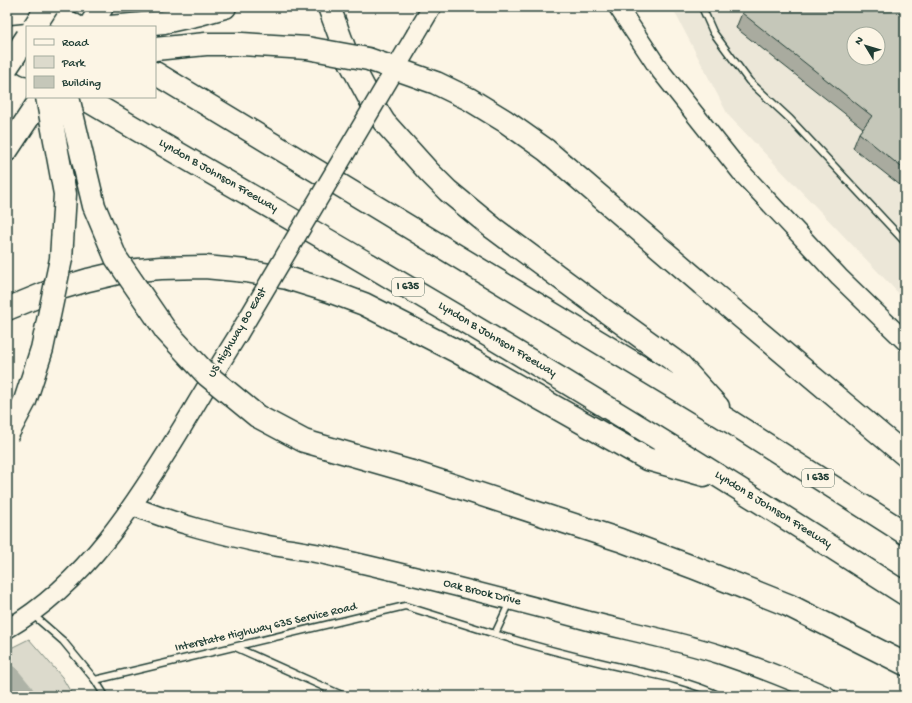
<svg xmlns="http://www.w3.org/2000/svg" width="912" height="703" font-family="'Gochi Hand',sans-serif">
<rect width="100%" height="100%" fill="#fcf5e5"/>
<filter id="ink" filterUnits="userSpaceOnUse"><feTurbulence type="fractalNoise" baseFrequency=".025" numOctaves="2"/><feDisplacementMap in="SourceGraphic" scale="8" xChannelSelector="R" yChannelSelector="G"/><feConvolveMatrix kernelMatrix="1 2 1 2 8 2 1 2 1" color-interpolation-filters="sRGB"/></filter>
<g filter="url(#ink)">
<!-- built -->
<path fill="#ece7d8" fill-rule="evenodd" d="M672,7H905V300L728,115ZM854,34H878V58H854Z"/>
<!-- green -->
<path fill="#dcdacc" stroke="#7e8c80" d="M29,639L62,677L73,696H7V650Z"/>
<g fill="none" stroke-linecap="round" stroke-linejoin="round">
<!-- river -->
<path stroke="#aeb3a7" stroke-width="28" d="M7,679L21,696"/>
<defs>
<path id="lane" d="M702,7L713,32L749,81L790,119L905,242
M32,614L63,641L95,680L405,606L495,634L510,602
M495,634C533,646 572,656 611,665C646,673 687,680 720,696
M235,647L344,696
M95,680L105,696"/>
<path id="secondary" d="M618,7L659,69L740,171L839,277L905,341
M416,34L432,7
M133,506C176,524 222,535 268,545C288,549 309,551 329,556C416,576 503,598 589,621C633,632 679,641 722,655C758,667 793,681 827,696
M7,629C86,583 137,502 183,426C201,396 219,365 238,335"/>
<path id="highway" d="M43,7L77,27
M329,7L348,58L371,101L384,122L429,172L448,191L493,228L594,303L680,365L718,407
M89,27L102,7
M110,27L164,22L200,14L225,7
M7,37L27,35
M7,52L27,64
M155,73L731,422L905,533
M82,97C186,159 291,218 395,280C567,381 737,486 905,594
M7,150L42,97
M702,284L905,455
M7,309L51,291L88,280L126,271L161,268L205,267L246,271L287,278L329,291L364,304L456,351L647,459L704,475
M412,472L620,540L695,568L788,605L905,664"/>
</defs>
<!-- lane casing -->
<use href="#lane" stroke="#1f3d34" stroke-width="9"/>
<!-- secondary casing -->
<use href="#secondary" stroke="#1f3d34" stroke-width="21"/>
<!-- highway casing -->
<use href="#highway" stroke="#1f3d34" stroke-width="25"/>
<!-- lane -->
<use href="#lane" stroke="#fcf5e5" stroke-width="6"/>
<!-- secondary -->
<use href="#secondary" stroke="#fcf5e5" stroke-width="18"/>
<!-- highway -->
<use href="#highway" stroke="#fcf5e5" stroke-width="22"/>
<defs>
<path id="secondary-bridge" d="M238,335L416,34"/>
<path id="highway-bridge" d="M34,27L47,7
M155,49L206,44H242L307,48L368,59L436,83L469,99L505,121L546,150L702,284
M7,67L27,37
M68,97L94,206L116,258L166,331L207,375L257,416L304,441L412,472
M7,435L25,401L42,349L61,259L65,194L47,97"/>
</defs>
<!-- secondary-bridge casing -->
<use href="#secondary-bridge" stroke="#1f3d34" stroke-width="21" stroke-linecap="butt"/>
<!-- highway-bridge casing -->
<use href="#highway-bridge" stroke="#1f3d34" stroke-width="25" stroke-linecap="butt"/>
<!-- secondary-bridge -->
<use href="#secondary-bridge" stroke="#fcf5e5" stroke-width="18"/>
<!-- highway-bridge -->
<use href="#highway-bridge" stroke="#fcf5e5" stroke-width="22"/>
</g>
<!-- wall -->
<path fill="#a9ab9f" stroke="#1f3d34" d="M905,7V189L853,148L859,133L863,128L736,28L742,13Z"/>
<!-- building -->
<path fill="#c5c7b9" stroke="#1f3d34" fill-rule="evenodd" d="M747,7H905V170L859,133L872,116L742,13ZM854,34H878V58H854Z"/>
</g>
<g text-anchor="middle" dominant-baseline="central" stroke-width="3" stroke-linejoin="round" paint-order="stroke">
<!-- shield labels -->
<g fill="#fcf5e5" stroke="#617469" stroke-width="1">
<rect x="392" y="278" width="32" height="18" rx="3"/>
<rect x="802" y="469" width="32" height="18" rx="3"/>
</g>
<g font-size="11" font-weight="bold" fill="#1f3d34">
<text x="408" y="287">I 635</text>
<text x="818" y="478">I 635</text>
</g>
<!-- street labels -->
<g font-size="12" fill="#1f3d34" stroke="#fcf5e5">
<text transform="translate(218 176) rotate(30)">Lyndon B Johnson Freeway</text>
<text transform="translate(238 333) rotate(-59)">US Highway 80 East</text>
<text transform="translate(497 340) rotate(31)">Lyndon B Johnson Freeway</text>
<text transform="translate(773 510) rotate(32)">Lyndon B Johnson Freeway</text>
<text transform="translate(482 593) rotate(14)">Oak Brook Drive</text>
<text transform="translate(266 628) rotate(-13)">Interstate Highway 635 Service Road</text>
</g>
</g>
<!-- margin -->
<rect width="912" height="703" fill="none" stroke="#fcf5e5" stroke-width="24"/>
<rect x="12" y="12" width="888" height="679" fill="none" stroke="#1f3d34" stroke-width="1.5" filter="url(#ink)"/>
<!-- legend -->
<rect x="26" y="26" width="130" height="72" fill="#fcf5e5" stroke="#a4ab9e"/>
<rect x="34" y="39" width="20" height="6" fill="#fcf5e5" stroke="#a4ab9e"/>
<text x="62" y="46" font-size="12" fill="#1f3d34">Road</text>
<rect x="34" y="56" width="20" height="12" fill="#dcdacc" stroke="#a4ab9e"/>
<text x="62" y="66" font-size="12" fill="#1f3d34">Park</text>
<rect x="34" y="76" width="20" height="12" fill="#c5c7b9" stroke="#a4ab9e"/>
<text x="62" y="86" font-size="12" fill="#1f3d34">Building</text>
<!-- north arrow -->
<g transform="translate(866 46) rotate(308)"><circle r="19" fill="#fcf5e5" stroke="#a4ab9e"/>
<path d="M0-3L7 15L0 10L-7 15Z" fill="#1f3d34"/>
<text y="-6" font-size="11" font-weight="bold" text-anchor="middle" fill="#1f3d34">N</text>
</g>
</svg>
